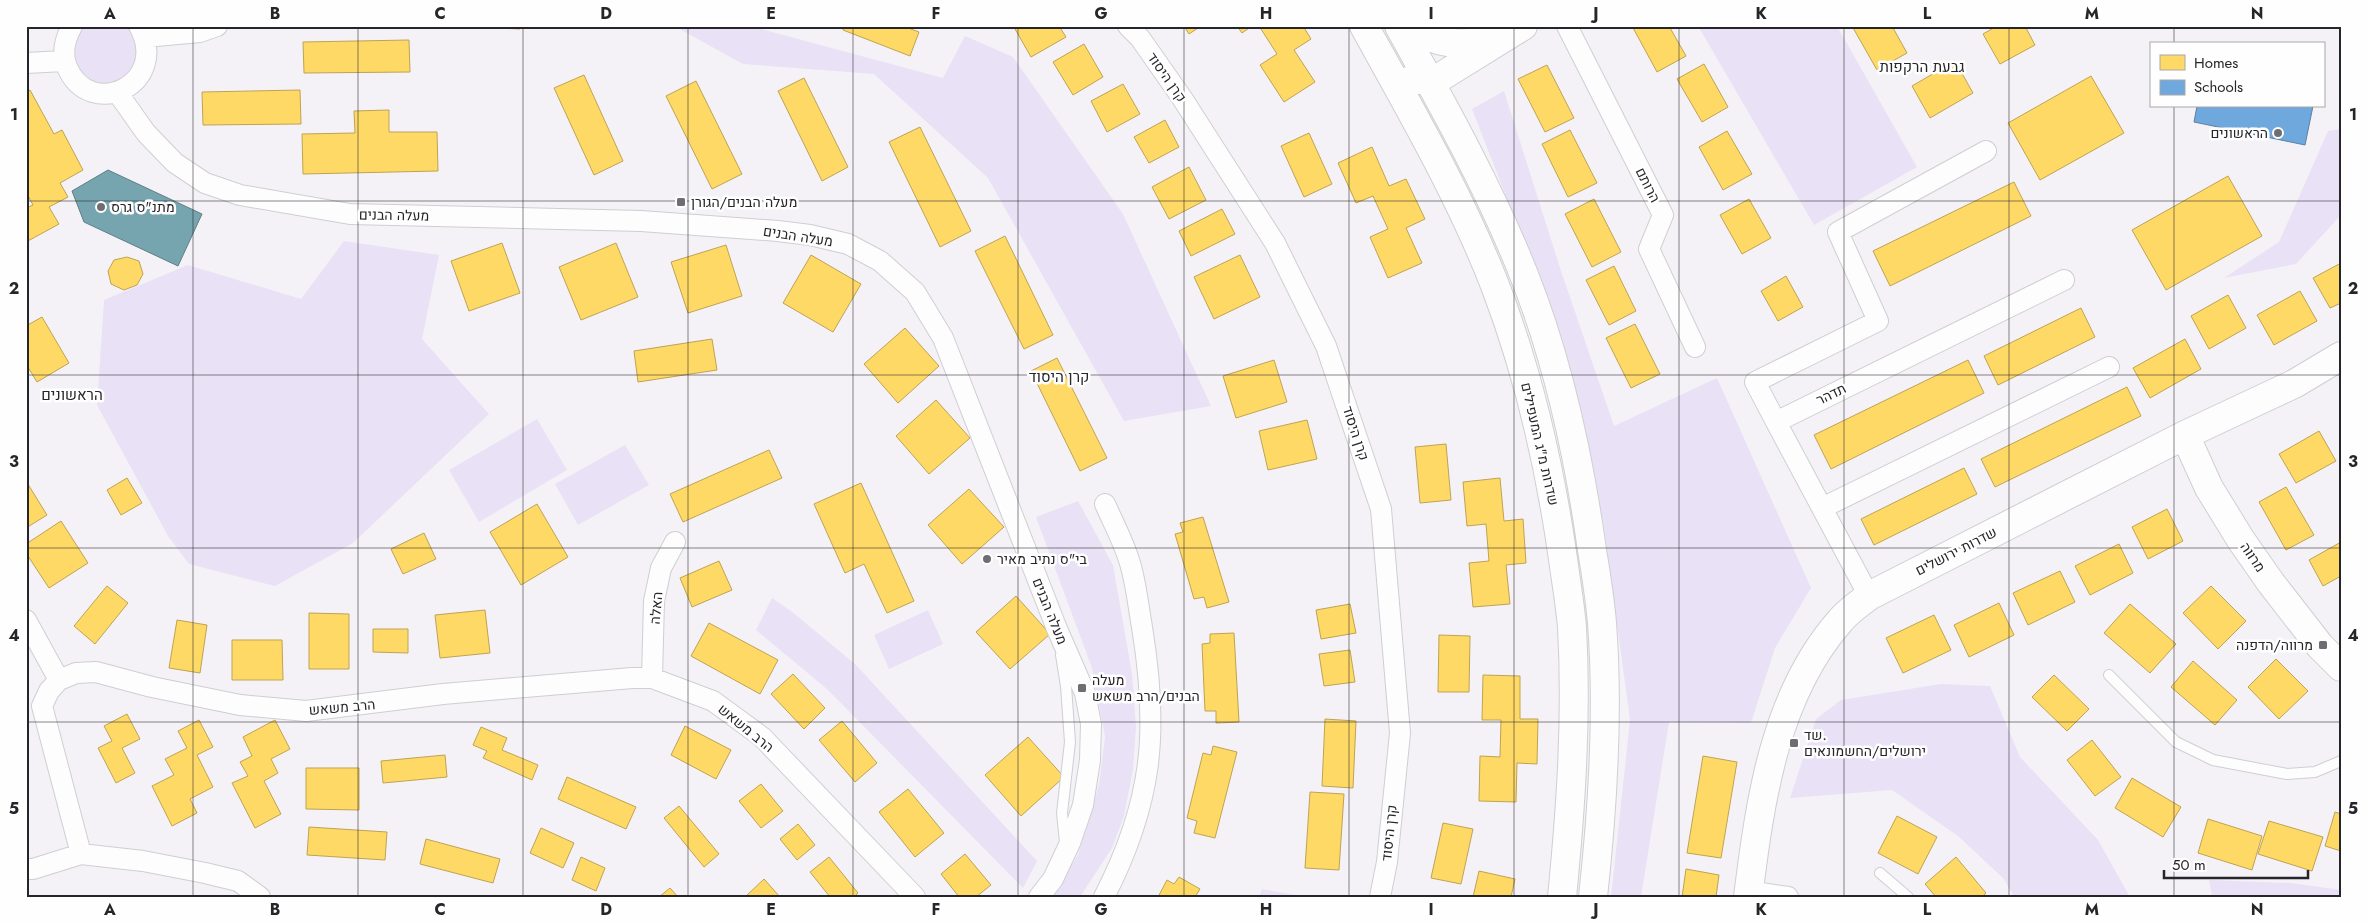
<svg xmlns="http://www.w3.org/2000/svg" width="2367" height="923" font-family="Jost,Heebo,sans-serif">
<rect width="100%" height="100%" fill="#f4f2f7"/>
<!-- green -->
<path fill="#e9e1f5" d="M81,26H130L140,62L122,84L92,85L72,64L74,35Z
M674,26H750L943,78L965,36L1013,57L1123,214L1211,406L1124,421L988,178L874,74L743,64Z
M1698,26H1837L1917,167L1814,225Z
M1504,91L1561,271L1614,426L1717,378L1811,588L1775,648L1751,723L1669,722L1641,897H1611L1630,720L1603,520L1536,273L1472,109Z
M2341,129V215L2296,264L2224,278L2279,242L2328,131Z
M344,241L439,255L422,339L489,414L353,543L275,586L189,564L168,536L97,405L104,300L188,265L301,299Z
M537,419L567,470L479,522L449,470Z
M625,445L649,485L578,525L555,484Z
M1078,501L1113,565L1132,674L1136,727L1133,769L1124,816L1112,848L1080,897H1052L1078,855L1099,785L1105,737L1092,668L1036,517Z
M772,598L791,611L855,664L1037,861L1023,888L827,689L756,630Z
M928,610L943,644L889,669L874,635Z
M1941,684L1990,686L2020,757L2098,840L2130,897H2014L2004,879L1958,836L1892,790L1790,798L1816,719L1841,700Z
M2209,880L2291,883L2341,890V897H2212Z
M1262,889L1307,897H1259Z"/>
<!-- homes -->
<path fill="#ffd966" stroke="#bea354" d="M453,26H521L520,29Z
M844,26H903L919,32L910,56L843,30Z
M1020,26H1059L1066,37L1031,57L1015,29Z
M1184,26H1201L1189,34Z
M1237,26H1252L1242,33Z
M1259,26H1303L1311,39L1294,50L1315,82L1284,102L1260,65L1277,54Z
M1632,26H1669L1686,56L1657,72Z
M1852,26H1892L1907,53L1877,70Z
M1997,26H2025L2035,45L2000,64L1983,34Z
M409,40L410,72L304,73L303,42Z
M1084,44L1103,77L1073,95L1053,62Z
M1955,61L1973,93L1930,118L1912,86Z
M1704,64L1728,107L1702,122L1677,79Z
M1547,65L1574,118L1545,132L1518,79Z
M584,75L623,161L594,175L554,88Z
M2091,76L2124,133L2040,180L2008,123Z
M804,78L848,167L822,181L778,91Z
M696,81L742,174L712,189L666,96Z
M1123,84L1140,114L1107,132L1091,101Z
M30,90L54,134L62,130L83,170L60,183L68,197L49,207L59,224L26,242V208L33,205L26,192V93Z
M300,90L301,124L203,125L202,92Z
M389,110V132H437L438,171L303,174L302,134L355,133L354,111Z
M1165,120L1179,147L1149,163L1134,137Z
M920,127L971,231L940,247L889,142Z
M1570,130L1597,183L1568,197L1542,144Z
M1727,131L1752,174L1723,190L1699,147Z
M1309,133L1332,184L1304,197L1281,146Z
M1372,147L1389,186L1406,179L1425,219L1406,228L1422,263L1388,278L1370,237L1388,229L1373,196L1356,203L1338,163Z
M1189,167L1206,200L1169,219L1152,187Z
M2228,176L2262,236L2166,290L2132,230Z
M2014,182L2031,216L1890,286L1873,251Z
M1594,199L1621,252L1592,267L1565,214Z
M1749,199L1771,238L1742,254L1720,215Z
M1222,209L1235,234L1191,256L1179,231Z
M1005,236L1053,335L1024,349L975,251Z
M502,243L520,293L469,311L451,261Z
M616,243L638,297L581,320L559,267Z
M726,245L742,296L688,313L671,262Z
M811,255L861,284L833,332L783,303Z
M1240,255L1260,297L1214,319L1194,277Z
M127,257L139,261L143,274L137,285L124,290L111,284L108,271L114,260Z
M2341,263V303L2330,308L2313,278Z
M1614,266L1636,311L1609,325L1586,280Z
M1786,276L1803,307L1778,321L1761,291Z
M2300,291L2317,321L2274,345L2257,315Z
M2228,295L2246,328L2209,349L2191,316Z
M2081,308L2095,337L1998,385L1984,356Z
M42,317L69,363L37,382L26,364V326Z
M1635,324L1660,374L1631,388L1606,338Z
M905,328L939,366L898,403L864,364Z
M712,339L717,370L638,382L634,351Z
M2185,339L2201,369L2150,398L2133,368Z
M1057,358L1107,458L1080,471L1031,371Z
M1274,360L1287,402L1236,418L1223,376Z
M1968,360L1984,393L1831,469L1814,435Z
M2127,387L2141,416L1995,487L1981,459Z
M936,400L970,438L929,474L896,436Z
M1307,420L1317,459L1268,470L1259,431Z
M2319,431L2336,461L2296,483L2279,454Z
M1446,444L1451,500L1420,503L1415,447Z
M769,450L782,478L683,522L670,494Z
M1964,468L1977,494L1874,545L1861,519Z
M127,478L142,503L121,515L107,490Z
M1500,478L1504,521L1523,519L1526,563L1506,565L1510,604L1473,607L1469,563L1489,561L1486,524L1467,526L1463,482Z
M26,481L47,515L26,528Z
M861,483L914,601L887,613L864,564L845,573L814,504Z
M2286,487L2314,535L2286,550L2259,502Z
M969,489L1004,527L962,564L928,525Z
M537,504L568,557L521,585L490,532Z
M2167,509L2183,541L2148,559L2132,527Z
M1203,517L1229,602L1207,608L1204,597L1194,599L1175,534L1183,532L1180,523Z
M61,521L88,563L49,588L26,553V544Z
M424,533L436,559L403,574L391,549Z
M2341,542V576L2323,586L2309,560Z
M2119,544L2133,573L2090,595L2075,566Z
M719,561L732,590L692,607L680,578Z
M2060,571L2075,602L2028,625L2013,593Z
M107,586L128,603L95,644L74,626Z
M2211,586L2246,621L2218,649L2183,613Z
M1016,596L1050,634L1010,669L976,632Z
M1999,603L2014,635L1969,657L1954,625Z
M1350,604L1356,633L1321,639L1316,610Z
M2130,604L2176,644L2150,673L2104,633Z
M485,610L490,653L440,658L435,615Z
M309,613L349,614V669H309Z
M1934,615L1951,650L1903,673L1886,638Z
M177,620L207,625L200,673L169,668Z
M709,623L778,660L760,694L691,656Z
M373,629H408V653L373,652Z
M1234,633L1239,722L1216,723V711H1205L1202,644L1210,643V634Z
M1439,635L1470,636L1469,692H1438Z
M232,640H282L283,680H232Z
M1350,650L1355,682L1324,686L1319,654Z
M2276,659L2308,691L2279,719L2248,687Z
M2193,661L2237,700L2215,725L2171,687Z
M793,674L825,708L804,729L771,694Z
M1483,675L1520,676V719H1538L1537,764L1517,763L1516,802L1479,801L1480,756L1500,757L1501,720H1482Z
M2054,675L2089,709L2067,731L2032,697Z
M127,714L140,739L122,748L135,773L116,783L98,748L112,741L104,726Z
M1325,719L1356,721L1353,788L1322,786Z
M199,720L213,747L197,755L213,787L190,799L197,813L172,826L152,786L174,775L165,759L187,748L178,731Z
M275,720L290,749L271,759L278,773L264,781L281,814L255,828L232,783L248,776L240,762L252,756L243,737Z
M842,721L877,763L855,782L819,740Z
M685,726L731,750L716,779L671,755Z
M481,727L507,738L502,750L538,765L532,780L483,758L487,751L473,745Z
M1028,737L1064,777L1021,816L985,775Z
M2092,740L2121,777L2095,796L2067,760Z
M1213,746L1237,752L1215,838L1194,833L1197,821L1187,818L1203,753L1211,755Z
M445,755L447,777L383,783L381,761Z
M1703,756L1737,762L1721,858L1687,853Z
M306,768H359V810L306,809Z
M567,777L636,807L626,829L558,799Z
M2132,778L2181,807L2163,837L2115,808Z
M761,784L783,811L761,828L739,801Z
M908,789L944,833L915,857L879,812Z
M1310,792L1344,794L1339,870L1305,868Z
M679,806L719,854L704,867L664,818Z
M2335,812L2341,814V851L2325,846Z
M1897,816L1937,837L1918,874L1878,853Z
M2208,819L2262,836L2252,870L2198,853Z
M2269,821L2323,837L2312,871L2258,854Z
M1443,823L1473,829L1461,884L1431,878Z
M798,824L815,845L797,860L780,839Z
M309,827L387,832L385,860L307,855Z
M541,828L574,843L563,868L530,853Z
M426,839L500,859L493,883L420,864Z
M965,854L991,885L976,897H959L941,874Z
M581,857L605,868L596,891L572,880Z
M829,857L858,893L854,897H830L810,872Z
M1956,857L1986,893L1982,897H1936L1925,884Z
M1686,869L1719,875L1716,897H1682Z
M1479,871L1515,879L1511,897H1473Z
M1179,877L1200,889L1195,897H1158L1167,880L1174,884Z
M764,879L780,897H745Z
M670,888L678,897H659Z"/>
<!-- schools -->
<path fill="#6fa8dc" stroke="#5981a6" d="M2197,106H2313L2305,145L2194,122Z"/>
<!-- public -->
<path fill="#76a5af" stroke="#5e7f87" d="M108,170L202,214L178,266L84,222L72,191Z"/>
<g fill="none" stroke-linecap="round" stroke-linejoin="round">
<defs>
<path id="lane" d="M1061,655L1066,686L1070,742L1062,813L1065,842
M2109,675L2176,742L2213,760L2287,774L2315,772L2341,761
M1880,873L1908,897"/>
<path id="street" d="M72,26C65,39 61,53 67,67C90,122 171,84 139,26
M1128,26L1140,38L1182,98L1275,243L1326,346L1381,509L1400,733L1387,862L1380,897
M1567,26L1663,215L1649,249L1695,347
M145,37L200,32L217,26
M26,63L64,61
M117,92L146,133L175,163L205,183L240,195L350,214L641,221L778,231L810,235L848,244L880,261L915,292L943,338L1057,629L1085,693L1091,724L1090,760L1083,805L1070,843L1053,879L1039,897
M1776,422L1755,382L1878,321L1838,232L1986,151
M1822,508L2109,367
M1869,596L1776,422L2064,280
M26,620L59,680
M652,678L654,601L661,568L675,542
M26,869H33L81,854
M1748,891L1788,897
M260,897L238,881L205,873L143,861L81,854L42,706L49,691L59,680L76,673L96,672L152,687L240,705L306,711L443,694L632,678H652L713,701L762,737L915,897
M1104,897C1153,802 1159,731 1142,627C1138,605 1136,581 1129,560C1123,541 1113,522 1105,504"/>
<path id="secondary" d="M1364,26C1411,111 1461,197 1496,288C1529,375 1550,467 1563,559C1566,581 1570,604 1572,627C1577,717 1571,807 1562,897
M1399,26C1444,107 1490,189 1524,275C1559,363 1579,457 1592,550C1596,574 1600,599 1602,623C1609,714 1603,806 1593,897
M1412,26C1437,46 1465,46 1494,39
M1411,80H1429L1442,76L1523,26
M2185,435L2209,488L2241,540L2271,583L2320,646L2341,667
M1748,897C1760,802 1774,696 1840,621C1848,611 1859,604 1869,596L2185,435L2294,384L2341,356"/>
</defs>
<!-- lane casing -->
<use href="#lane" stroke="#cfced1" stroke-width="12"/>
<!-- street casing -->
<use href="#street" stroke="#cfced1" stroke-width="22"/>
<!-- secondary casing -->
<use href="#secondary" stroke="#cfced1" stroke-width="30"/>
<!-- lane -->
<use href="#lane" stroke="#fdfdfe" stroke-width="10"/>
<!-- street -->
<use href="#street" stroke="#fdfdfe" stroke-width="20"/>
<!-- secondary -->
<use href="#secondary" stroke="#fdfdfe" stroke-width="28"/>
</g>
<!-- grid -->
<path fill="none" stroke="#262529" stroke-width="1" stroke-opacity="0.55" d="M193,26V897M358,26V897M523,26V897M688,26V897M853,26V897M1018,26V897M1184,26V897M1349,26V897M1514,26V897M1679,26V897M1844,26V897M2009,26V897M2174,26V44M2174,106V897M26,201H2341M26,375H2341M26,548H2341M26,722H2341"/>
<!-- markers -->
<g fill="#6e6d71" stroke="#fefefe" stroke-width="2">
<circle cx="2278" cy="133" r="5"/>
<rect x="676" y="197" width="10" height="10" rx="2.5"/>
<circle cx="101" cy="207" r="5"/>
<circle cx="987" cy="559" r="5"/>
<rect x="2318" y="640" width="10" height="10" rx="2.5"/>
<rect x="1077" y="683" width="10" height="10" rx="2.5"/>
<rect x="1789" y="738" width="10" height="10" rx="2.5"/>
</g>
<g text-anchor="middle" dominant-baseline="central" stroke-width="5" stroke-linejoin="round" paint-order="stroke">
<!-- street labels -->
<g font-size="14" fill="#262529" stroke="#fefefe">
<text transform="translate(1167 77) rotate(55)">קרן היסוד</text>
<text transform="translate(1648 185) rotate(63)">הרותם</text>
<text transform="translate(394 215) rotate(1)">מעלה הבנים</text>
<text transform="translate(798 236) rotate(9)">מעלה הבנים</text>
<text transform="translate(1831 394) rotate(-26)">תדהר</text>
<text transform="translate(1356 433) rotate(72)">קרן היסוד</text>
<text transform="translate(1540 444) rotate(77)">שדרות מ"ג המעפילים</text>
<text transform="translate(1956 551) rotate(-27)">שדרות ירושלים</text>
<text transform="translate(2253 557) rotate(56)">מרווה</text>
<text transform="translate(656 608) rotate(-85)">האלה</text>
<text transform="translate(1050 611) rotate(68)">מעלה הבנים</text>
<text transform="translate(342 707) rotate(-5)">הרב משאש</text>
<text transform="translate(746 728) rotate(39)">הרב משאש</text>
<text transform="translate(1389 833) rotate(-84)">קרן היסוד</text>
</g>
<!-- poi labels -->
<g font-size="14" fill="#262529" stroke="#fefefe" text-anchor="start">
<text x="2268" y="133" text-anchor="end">הראשונים</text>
<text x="691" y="202">מעלה הבנים/הגורן</text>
<text x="111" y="207">מתנ"ס גרס</text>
<text x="997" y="559">בי"ס נתיב מאיר</text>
<text x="2313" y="645" text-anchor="end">מרווה/הדפנה</text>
<text x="1092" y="680">מעלה<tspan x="1092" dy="16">הבנים/הרב משאש</tspan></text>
<text x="1804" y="735">שד.<tspan x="1804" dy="16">ירושלים/החשמונאים</tspan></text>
</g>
<!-- neighbourhood labels -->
<g font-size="15" fill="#262529" stroke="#fefefe">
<text x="1922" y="67">גבעת הרקפות</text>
<text x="1059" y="377">קרן היסוד</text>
<text x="72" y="395">הראשונים</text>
</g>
</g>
<!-- border -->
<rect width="2367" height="923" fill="none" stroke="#fefefe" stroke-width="55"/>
<!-- legend -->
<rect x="2150" y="42" width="175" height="65" fill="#fefefe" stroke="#a8a7a9"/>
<rect x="2160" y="55" width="25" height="15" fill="#ffd966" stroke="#a8a7a9"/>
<text x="2194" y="68" font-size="15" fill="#262529">Homes</text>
<rect x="2160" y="80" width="25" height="15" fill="#6fa8dc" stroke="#a8a7a9"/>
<text x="2194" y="92" font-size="15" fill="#262529">Schools</text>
<!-- scale -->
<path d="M2164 870v8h144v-8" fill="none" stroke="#262529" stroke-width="2.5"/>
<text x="2172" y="870" font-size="15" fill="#262529" stroke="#fefefe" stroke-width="4" paint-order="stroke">50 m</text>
<rect x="28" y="28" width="2312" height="868" fill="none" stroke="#262529" stroke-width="2"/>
<g font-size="16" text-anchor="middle" font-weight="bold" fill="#262529">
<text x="110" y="19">A</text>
<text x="275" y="19">B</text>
<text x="440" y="19">C</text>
<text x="606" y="19">D</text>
<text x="771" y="19">E</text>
<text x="936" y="19">F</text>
<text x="1101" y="19">G</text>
<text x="1266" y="19">H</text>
<text x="1431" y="19">I</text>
<text x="1596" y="19">J</text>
<text x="1761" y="19">K</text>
<text x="1927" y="19">L</text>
<text x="2092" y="19">M</text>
<text x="2257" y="19">N</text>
<text x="14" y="120">1</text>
<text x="2353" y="120">1</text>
<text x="14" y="294">2</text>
<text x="2353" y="294">2</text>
<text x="14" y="467">3</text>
<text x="2353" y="467">3</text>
<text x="14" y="641">4</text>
<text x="2353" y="641">4</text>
<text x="14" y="814">5</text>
<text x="2353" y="814">5</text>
<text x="110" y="915">A</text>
<text x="275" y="915">B</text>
<text x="440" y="915">C</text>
<text x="606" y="915">D</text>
<text x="771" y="915">E</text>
<text x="936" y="915">F</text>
<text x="1101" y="915">G</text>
<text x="1266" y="915">H</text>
<text x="1431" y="915">I</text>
<text x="1596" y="915">J</text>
<text x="1761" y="915">K</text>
<text x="1927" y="915">L</text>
<text x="2092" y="915">M</text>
<text x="2257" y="915">N</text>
</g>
</svg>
